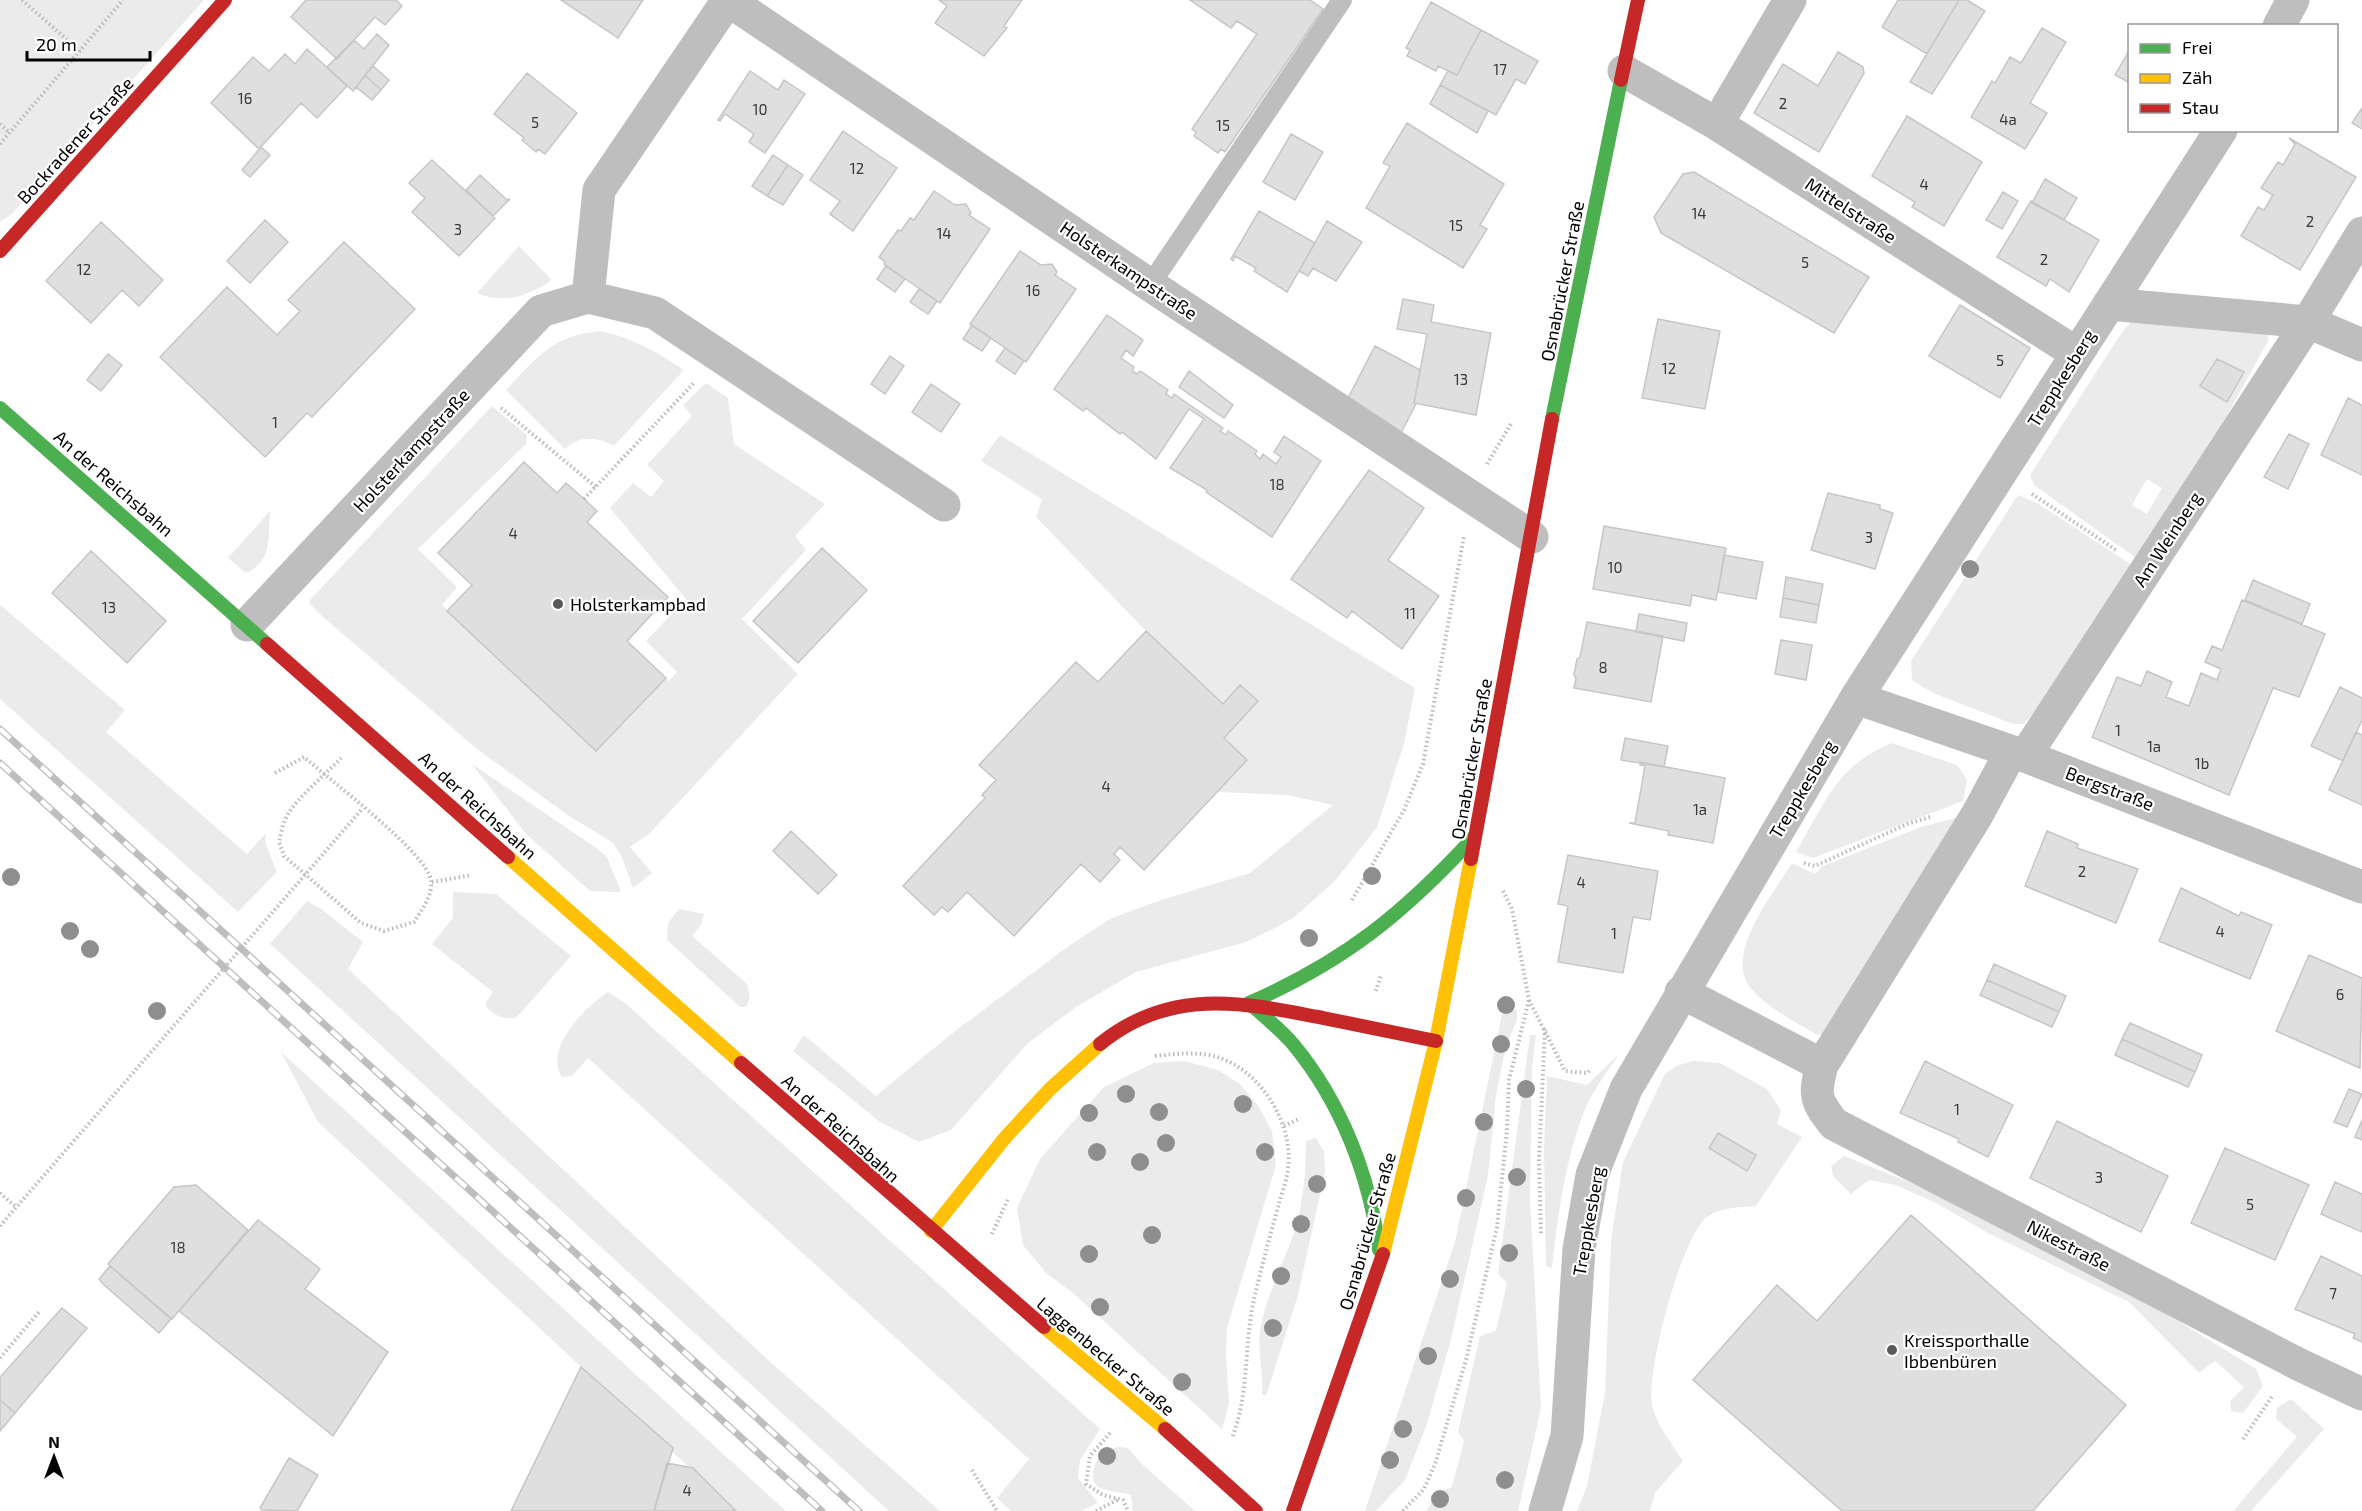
<svg xmlns="http://www.w3.org/2000/svg" width="2362" height="1511" font-family="'Exo 2',sans-serif">
<rect width="100%" height="100%" fill="#fff"/>
<!-- green -->
<path fill="#ebebeb" fill-rule="evenodd" d="M0,0H204L12,214L0,222Z
M519,246L551,279L549,282C526,297 503,304 477,293Z
M2131,322L2266,331L2269,339L2147,561L2143,563L2034,485L2030,475L2122,332ZM2147,479L2162,488L2147,514L2132,505Z
M601,331C633,338 657,352 684,370L614,446C598,437 579,435 565,449L506,390C537,357 553,335 601,331Z
M706,383L728,398L734,444L825,504L795,536L806,550L742,619L798,674L649,834L630,847L652,873L633,888L621,855L612,842L569,816L477,749L322,616L310,604V600L492,406L527,435L526,444L418,549L457,587L442,605L596,750L666,678L669,681L677,672L646,641L686,599L610,508L633,483L651,497L664,481L647,465L692,416L683,405Z
M1000,435L1415,688L1404,744L1377,827L1335,881L1293,918L1273,929L1246,942L1136,972L1076,1007L1028,1043L951,1130L919,1142L880,1122L793,1051L804,1035L876,1096L950,1035L1070,945L1112,918L1158,901L1250,873L1333,805L1287,795L1217,792L1247,760L1224,738L1257,701L1240,685L1223,704L1146,631L1036,517L1042,499L981,461Z
M2018,495L2037,503L2138,569L2037,709L2024,724H2013L1933,693L1912,680L1911,661Z
M270,511C268,537 273,561 246,573L228,558Z
M0,605L125,710L106,732L247,854L266,833L265,842L277,872L238,912L0,699Z
M1892,743L1957,765L1967,780L1963,801L1813,858L1796,852C1825,803 1837,765 1892,743Z
M472,764L595,847L607,857L621,892L590,891L526,834Z
M1963,816L1830,1033L1817,1035C1795,1021 1766,1008 1750,987C1724,953 1774,893 1792,863L1815,874L1823,866L1921,827Z
M453,892L496,894L571,956L517,1017C505,1021 491,1015 485,1004L493,992L432,944L453,918Z
M307,901L321,909L363,942L348,969L769,1361L940,1511H889L270,944Z
M679,909L704,914L701,925L692,936L747,984L750,998L746,1007H740L667,940L668,923Z
M608,992L625,1003L1100,1429L1080,1460L1078,1478L1098,1503L1081,1511H1011L997,1498L1029,1459L588,1058L572,1076L562,1077C543,1049 585,1007 608,992Z
M1517,1009V1020L1506,1046L1496,1095L1488,1176L1450,1343L1427,1424L1405,1480L1376,1511H1365L1455,1242L1502,1014Z
M1530,1035H1536L1532,1068L1530,1197L1541,1408L1518,1511H1426L1438,1492L1452,1487L1464,1441L1458,1432L1480,1336L1496,1331L1507,1283L1498,1274Z
M281,1052L786,1511H736L318,1122Z
M1619,1054C1608,1071 1593,1090 1585,1109C1565,1160 1558,1214 1552,1268L1546,1266L1544,1148L1547,1076L1587,1085Z
M1184,1061L1218,1070L1240,1084L1259,1107L1272,1131L1276,1165L1227,1328L1226,1355L1229,1404L1222,1429L1073,1293L1047,1274L1023,1245L1017,1208L1040,1159L1104,1087L1154,1063Z
M1693,1061L1720,1063L1767,1089L1781,1110L1777,1124L1802,1137L1756,1206C1740,1207 1721,1207 1707,1217C1682,1234 1643,1380 1653,1409C1658,1427 1673,1445 1683,1461L1655,1493L1650,1511H1577L1587,1486L1605,1393L1611,1241L1623,1162L1665,1074L1676,1066Z
M1316,1138L1324,1152L1325,1172L1298,1295L1266,1396L1262,1394C1264,1371 1256,1347 1261,1325C1269,1287 1290,1252 1299,1215C1304,1190 1306,1166 1306,1141Z
M1844,1156L1959,1202L2117,1283L2256,1369L2263,1386L2243,1413L2231,1411L2230,1401L2244,1387L2215,1361L2199,1373L2129,1302L1988,1233L1936,1203L1896,1185L1869,1180L1851,1194L1833,1176L1831,1166Z
M2291,1399L2324,1429L2251,1511H2233L2297,1437L2276,1419L2277,1408Z
M1120,1447L1128,1448L1142,1464L1195,1511H1133L1131,1495C1122,1492 1108,1492 1099,1487C1086,1480 1096,1456 1106,1450C1109,1448 1116,1448 1120,1447Z"/>
<!-- building -->
<path fill="#dfdfdf" stroke="#c6c6c6" stroke-width="1.5" d="M306,0H396L402,6L385,25L375,17L337,59L291,17Z
M561,0H643L618,38Z
M939,0H1022L1004,26L1007,28L984,56L935,23L947,6Z
M1190,0H1310L1323,9L1225,152L1221,149L1218,153L1194,136L1196,132L1192,129L1257,34L1237,21L1231,28Z
M1898,0H1959L1927,54L1882,27Z
M1959,0H1967L1985,11L1932,94L1910,82Z
M1431,2L1481,30L1457,75L1438,66L1436,71L1407,56L1410,50L1406,48Z
M2042,28L2066,42L2030,103L2047,113L2025,149L1971,117L1992,81L1995,83L2010,57L2021,63Z
M1481,30L1538,61L1525,84L1516,79L1496,115L1440,85L1448,71L1457,75Z
M377,34L389,45L353,91L327,67L354,40L364,49Z
M307,49L347,86L317,118L301,103L259,149L211,103L253,57L269,71L285,54L295,64Z
M2130,49V83L2115,75Z
M1838,52L1863,67L1864,73L1819,152L1754,113L1783,64L1818,86Z
M373,66L389,80L381,90L365,75Z
M750,71L778,90L784,80L805,94L765,153L749,142L754,134L725,114L720,121L718,120Z
M527,73L577,113L545,154L538,149L536,152L522,140L524,138L494,114Z
M365,75L381,90L372,100L356,87Z
M1440,85L1488,111L1477,133L1430,104Z
M2362,108V129L2352,123Z
M1907,116L1982,162L1944,226L1912,207L1915,202L1872,176Z
M1407,123L1504,184L1480,225L1487,229L1463,268L1366,208L1390,166L1383,163Z
M843,131L897,168L853,231L830,214L840,201L810,180Z
M1291,134L1323,152L1295,200L1263,182Z
M2289,138L2356,177L2300,270L2241,236L2258,207L2264,210L2273,195L2261,188L2278,162L2283,165L2295,144Z
M261,147L270,155L250,177L242,170Z
M773,155L788,165L767,196L752,186Z
M432,160L495,218L459,256L412,212L425,198L409,183Z
M788,165L803,175L783,205L767,196Z
M1694,172L1869,277L1834,333L1661,233L1654,217L1683,174Z
M480,175L507,200L510,199L493,216L466,190Z
M2045,179L2077,198L2064,220L2032,203Z
M934,191L955,205L966,204L971,213L969,215L990,229L940,303L884,264L885,262L879,257L898,230L901,231L910,218L914,220Z
M2003,192L2018,201L2002,229L1986,220Z
M2031,201L2099,240L2069,292L2050,279L2046,286L1997,257Z
M1259,211L1315,243L1287,292L1254,271L1256,268L1235,256L1233,261L1231,259Z
M265,220L288,242L250,283L227,261Z
M1327,221L1362,242L1336,281L1313,268L1308,276L1299,271Z
M101,222L163,280L139,306L122,290L91,323L46,281Z
M344,242L415,309L312,417L307,413L265,457L160,357L227,287L277,335L300,311L288,300Z
M1020,251L1041,265L1052,264L1057,272L1055,275L1076,289L1026,362L970,324Z
M886,266L905,279L895,292L877,279Z
M919,289L937,301L928,314L910,302Z
M1403,299L1434,305L1431,322L1491,333L1476,415L1414,403L1427,334L1397,329Z
M1960,305L2030,348L2000,398L1929,356Z
M1107,315L1143,340L1133,356L1126,350L1121,358L1134,367L1132,371L1137,374L1140,371L1168,390L1166,394L1172,398L1174,394L1223,428L1220,431L1226,435L1228,431L1257,451L1255,454L1260,459L1263,454L1276,464L1281,457L1274,452L1284,436L1321,461L1272,537L1206,492L1207,490L1170,468L1204,419L1189,409L1156,459L1122,432L1120,434L1086,408L1083,411L1054,389Z
M1658,319L1720,331L1705,409L1642,398Z
M972,325L991,338L982,351L963,339Z
M1375,346L1420,370L1414,403L1416,404L1401,433L1345,404Z
M1005,348L1024,361L1015,374L996,361Z
M108,354L122,365L101,391L87,380Z
M890,356L904,366L885,394L871,384Z
M2217,359L2244,372L2227,402L2200,386Z
M1189,371L1233,405L1224,418L1179,387Z
M931,384L960,404L941,432L912,412Z
M2348,398L2362,405V475L2321,455Z
M2289,434L2309,444L2288,489L2264,477Z
M524,462L557,493L566,483L584,499L597,511L587,522L668,597L627,641L666,678L596,751L447,611L472,585L438,553Z
M1369,470L1424,508L1388,560L1439,596L1402,649L1352,611L1347,618L1291,579Z
M1828,493L1880,505V509L1893,513L1875,569L1811,550Z
M1604,526L1726,548L1716,600L1692,595L1690,606L1593,589Z
M822,548L867,590L798,663L753,621Z
M91,551L166,621L127,663L52,593Z
M1724,555L1763,562L1756,599L1718,592Z
M1786,577L1823,584L1819,605L1783,598Z
M2253,580L2310,604L2302,624L2245,600Z
M1783,598L1819,605L1816,623L1780,617Z
M2242,600L2325,634L2299,697L2273,688L2229,795L2092,737L2117,677L2141,686L2147,671L2172,682L2166,697L2189,706L2201,673L2217,680L2221,669L2205,662L2212,646L2222,650Z
M1639,614L1687,623L1684,641L1636,632Z
M1587,622L1663,636L1651,702L1574,688L1576,679L1574,675L1577,659L1580,657Z
M1146,631L1223,704L1240,685L1258,701L1224,738L1247,760L1144,870L1120,847L1114,854L1120,860L1100,882L1081,864L1014,936L967,892L948,912L942,907L934,915L903,886L985,798L982,795L996,780L979,765L1076,662L1098,682Z
M1781,640L1812,645L1806,680L1775,674Z
M2340,687L2362,698V720L2343,761L2311,746Z
M2356,732L2362,735V805L2329,790Z
M1625,738L1668,746L1664,767L1621,760Z
M1640,762L1725,778L1713,843L1668,835L1669,831L1629,823H1635L1645,766L1640,765Z
M791,831L837,875L818,894L773,851Z
M2047,831L2078,844L2077,848L2138,869L2116,923L2025,886Z
M1568,855L1658,871L1650,920L1633,917L1623,973L1558,962L1568,906L1558,904Z
M2181,888L2239,916L2241,912L2272,925L2250,979L2159,941Z
M2309,955L2362,978L2360,1068L2276,1031Z
M1994,964L2066,996L2059,1012L1987,980Z
M1987,980L2059,1012L2052,1027L1980,995Z
M2130,1023L2202,1055L2195,1072L2122,1039Z
M2122,1039L2195,1072L2188,1087L2115,1055Z
M1925,1061L2013,1105L1988,1157L1958,1142L1959,1139L1900,1113Z
M2349,1089L2362,1094L2347,1127L2334,1122Z
M2362,1120V1140L2355,1137Z
M2057,1121L2168,1176L2141,1232L2030,1178Z
M1718,1133L1756,1155L1747,1171L1709,1148Z
M2225,1148L2309,1185L2275,1260L2191,1223Z
M2335,1182L2362,1194V1232L2321,1214Z
M196,1185L248,1230L172,1319L108,1264L174,1187Z
M1911,1215L2126,1405L2033,1511H1842L1693,1380L1777,1285L1817,1321Z
M258,1220L320,1269L305,1289L388,1352L333,1436L179,1311Z
M2321,1256L2362,1276V1342L2353,1338L2355,1334L2295,1309Z
M110,1266L171,1319L159,1333L103,1284L99,1279Z
M62,1308L87,1328L15,1413L0,1400V1377Z
M581,1367L673,1448L654,1511H511Z
M0,1400L15,1413L0,1431Z
M289,1458L318,1475L297,1511L262,1510L260,1508Z
M667,1463L693,1468L736,1511H654Z"/>
<g fill="none" stroke-linecap="round" stroke-linejoin="round">
<!-- path -->
<path stroke="#b9b9b9" stroke-width="4" stroke-dasharray="1.5 3" stroke-linecap="butt" d="M22,0L80,51
M0,124L10,133
M0,144L123,0
M501,408L596,487
M1487,464L1511,424
M2032,494L2116,550
M584,499L694,383
M275,773L304,757C328,779 428,853 431,881C433,895 421,911 414,922L384,931L361,923L284,856L279,842C281,833 283,822 288,814C297,798 327,773 341,758
M1804,863L1815,866L1907,824L1930,817
M432,882L472,875
M1503,891L1512,909L1529,1000L1565,1071L1587,1073L1591,1069
M1352,900L1404,810L1423,764L1464,536
M1376,991L1381,975
M1155,1056C1174,1054 1191,1052 1209,1055C1257,1064 1294,1121 1288,1168C1287,1181 1281,1195 1278,1207C1269,1240 1260,1272 1253,1304C1244,1349 1249,1395 1232,1438
M1284,1126L1299,1119
M0,1193L16,1207
M1541,1233L1539,1161L1545,1029
M992,1234L1009,1197
M0,1358L39,1312
M1110,1433L1090,1456L1086,1484L1103,1495L1123,1500L1128,1511
M2243,1439L2273,1395
M972,1470L997,1511
M1096,1511L1119,1499
M1403,1511L1424,1489L1435,1464L1466,1360L1497,1227L1507,1130L1509,1080L1529,1000"/>
<!-- lane -->
<path stroke="#bebebe" stroke-width="20" d="M1150,285L1342,0"/>
<!-- street -->
<path stroke="#bebebe" stroke-width="33" d="M2279,26L2293,0
M1624,71L1717,124L2076,353
M1717,124L1790,0
M588,297L599,190L728,0L1150,285L1532,537
M2109,304L2308,322L2362,345
M247,625L541,311L588,297L655,313L944,505
M1856,698L2025,756L2362,887
M2011,752L1977,815L1822,1065C1814,1095 1815,1100 1834,1124L2300,1365L2362,1394
M2025,756L2308,322L2362,233
M1681,992L1822,1065
M1545,1511L1567,1436L1579,1249L1592,1175L1626,1089L1856,698L2221,130"/>
<!-- fast -->
<path stroke="#4caf50" stroke-width="14" d="M0,408L267,644
M1552,419L1621,80
M1249,1003C1264,1016 1280,1029 1293,1044C1341,1102 1370,1176 1379,1250
M1249,1003C1345,961 1403,914 1474,837"/>
<!-- slow -->
<path stroke="#ffc107" stroke-width="14" d="M508,857L741,1063
M931,1231L1004,1139L1050,1089L1100,1044
M1383,1254L1436,1041L1471,859
M1044,1327L1165,1429"/>
<!-- jam -->
<path stroke="#c62828" stroke-width="14" d="M1621,80L1638,0
M0,251L225,0
M267,644L508,857
M1471,859L1552,419
M1100,1044C1170,987 1242,1002 1323,1018C1361,1026 1398,1033 1436,1041
M741,1063L1044,1327
M1293,1511L1383,1254"/>
<defs>
<path id="rail" d="M0,729L859,1511
M0,763L822,1511"/>
</defs>
<!-- rail casing -->
<use href="#rail" stroke="#bebebe" stroke-width="7"/>
<!-- rail -->
<use href="#rail" stroke="#fff" stroke-width="4.5" stroke-dasharray="14" stroke-linecap="butt"/>
<!-- path-bridge -->
<path stroke="#b9b9b9" stroke-width="4" stroke-dasharray="1.5 3" stroke-linecap="butt" d="M0,1226L363,808"/>
<!-- jam-bridge -->
<path stroke="#c62828" stroke-width="14" d="M1165,1429L1256,1511"/>
</g>
<!-- trees -->
<g fill="#8e8e8e">
<circle cx="1970" cy="569" r="9"/>
<circle cx="1372" cy="876" r="9"/>
<circle cx="11" cy="877" r="9"/>
<circle cx="70" cy="931" r="9"/>
<circle cx="1309" cy="938" r="9"/>
<circle cx="90" cy="949" r="9"/>
<circle cx="1506" cy="1005" r="9"/>
<circle cx="157" cy="1011" r="9"/>
<circle cx="1501" cy="1044" r="9"/>
<circle cx="1526" cy="1089" r="9"/>
<circle cx="1126" cy="1094" r="9"/>
<circle cx="1243" cy="1104" r="9"/>
<circle cx="1159" cy="1112" r="9"/>
<circle cx="1089" cy="1113" r="9"/>
<circle cx="1484" cy="1122" r="9"/>
<circle cx="1166" cy="1143" r="9"/>
<circle cx="1097" cy="1152" r="9"/>
<circle cx="1265" cy="1152" r="9"/>
<circle cx="1140" cy="1162" r="9"/>
<circle cx="1517" cy="1177" r="9"/>
<circle cx="1317" cy="1184" r="9"/>
<circle cx="1466" cy="1198" r="9"/>
<circle cx="1301" cy="1224" r="9"/>
<circle cx="1152" cy="1235" r="9"/>
<circle cx="1509" cy="1253" r="9"/>
<circle cx="1089" cy="1254" r="9"/>
<circle cx="1281" cy="1276" r="9"/>
<circle cx="1450" cy="1279" r="9"/>
<circle cx="1100" cy="1307" r="9"/>
<circle cx="1273" cy="1328" r="9"/>
<circle cx="1428" cy="1356" r="9"/>
<circle cx="1182" cy="1382" r="9"/>
<circle cx="1403" cy="1429" r="9"/>
<circle cx="1107" cy="1456" r="9"/>
<circle cx="1390" cy="1460" r="9"/>
<circle cx="1505" cy="1480" r="9"/>
<circle cx="1440" cy="1499" r="9"/>
</g>
<!-- markers -->
<g fill="#595959" stroke="#fff" stroke-width="2">
<circle cx="558" cy="604" r="6"/>
<circle cx="1892" cy="1350" r="6"/>
</g>
<g text-anchor="middle" dominant-baseline="central" stroke-width="4.5" stroke-linejoin="round" paint-order="stroke">
<!-- number labels -->
<g font-size="15" fill="#383838">
<text x="1500" y="69">17</text>
<text x="245" y="98">16</text>
<text x="1783" y="103">2</text>
<text x="760" y="109">10</text>
<text x="2008" y="119">4a</text>
<text x="535" y="122">5</text>
<text x="1223" y="125">15</text>
<text x="857" y="168">12</text>
<text x="1924" y="184">4</text>
<text x="1699" y="213">14</text>
<text x="2310" y="221">2</text>
<text x="1456" y="225">15</text>
<text x="458" y="229">3</text>
<text x="944" y="233">14</text>
<text x="2044" y="259">2</text>
<text x="1805" y="262">5</text>
<text x="84" y="269">12</text>
<text x="1033" y="290">16</text>
<text x="2000" y="360">5</text>
<text x="1669" y="368">12</text>
<text x="1461" y="379">13</text>
<text x="275" y="422">1</text>
<text x="1277" y="484">18</text>
<text x="513" y="533">4</text>
<text x="1869" y="537">3</text>
<text x="1615" y="567">10</text>
<text x="109" y="607">13</text>
<text x="1410" y="613">11</text>
<text x="1603" y="667">8</text>
<text x="2118" y="730">1</text>
<text x="2154" y="746">1a</text>
<text x="2202" y="763">1b</text>
<text x="1106" y="786">4</text>
<text x="1700" y="809">1a</text>
<text x="2082" y="871">2</text>
<text x="1581" y="882">4</text>
<text x="2220" y="931">4</text>
<text x="1614" y="933">1</text>
<text x="2340" y="994">6</text>
<text x="1957" y="1109">1</text>
<text x="2099" y="1177">3</text>
<text x="2250" y="1204">5</text>
<text x="178" y="1247">18</text>
<text x="2333" y="1293">7</text>
<text x="687" y="1490">4</text>
</g>
<!-- street labels -->
<g font-size="18" fill="#000" stroke="#fff">
<text transform="translate(75 140) rotate(-48)">Bockradener Straße</text>
<text transform="translate(1851 210) rotate(33)">Mittelstraße</text>
<text transform="translate(1129 270) rotate(34)">Holsterkampstraße</text>
<text transform="translate(1562 281) rotate(-79)">Osnabrücker Straße</text>
<text transform="translate(2061 378) rotate(-58)">Treppkesberg</text>
<text transform="translate(411 450) rotate(-47)">Holsterkampstraße</text>
<text transform="translate(114 483) rotate(41)">An der Reichsbahn</text>
<text transform="translate(2167 539) rotate(-57)">Am Weinberg</text>
<text transform="translate(1471 759) rotate(-80)">Osnabrücker Straße</text>
<text transform="translate(2110 788) rotate(21)">Bergstraße</text>
<text transform="translate(1802 789) rotate(-59)">Treppkesberg</text>
<text transform="translate(478 805) rotate(42)">An der Reichsbahn</text>
<text transform="translate(841 1128) rotate(42)">An der Reichsbahn</text>
<text transform="translate(1588 1221) rotate(-80)">Treppkesberg</text>
<text transform="translate(1367 1231) rotate(-74)">Osnabrücker Straße</text>
<text transform="translate(2069 1245) rotate(27)">Nikestraße</text>
<text transform="translate(1106 1356) rotate(40)">Laggenbecker Straße</text>
</g>
<!-- poi labels -->
<g font-size="18" fill="#000" stroke="#fff" text-anchor="start">
<text x="570" y="604">Holsterkampbad</text>
<text x="1904" y="1340">Kreissporthalle<tspan x="1904" dy="21">Ibbenbüren</tspan></text>
</g>
</g>
<!-- legend -->
<rect x="2128" y="24" width="210" height="108" fill="#ffffff" stroke="#999999" stroke-width="1.5"/>
<rect x="2140" y="44" width="30" height="9" fill="#4caf50" stroke="#999999" stroke-width="1.5"/>
<text x="2182" y="54" font-size="18" fill="#000000">Frei</text>
<rect x="2140" y="74" width="30" height="9" fill="#ffc107" stroke="#999999" stroke-width="1.5"/>
<text x="2182" y="84" font-size="18" fill="#000000">Zäh</text>
<rect x="2140" y="104" width="30" height="9" fill="#c62828" stroke="#999999" stroke-width="1.5"/>
<text x="2182" y="114" font-size="18" fill="#000000">Stau</text>
<!-- north arrow -->
<g transform="translate(54 1457)" stroke="#ffffff" stroke-width="4.5" paint-order="stroke">
<path d="M0-4.5L10 22L0 15L-10 22Z" fill="#000000"/>
<text y="-9" font-size="16" font-weight="bold" text-anchor="middle" fill="#000000">N</text>
</g>
<!-- scale -->
<path d="M27 51v9h123v-9" fill="none" stroke="#000000" stroke-width="3"/>
<text x="36" y="51" font-size="18" fill="#000000" stroke="#ffffff" stroke-width="4.5" paint-order="stroke">20 m</text>
</svg>
